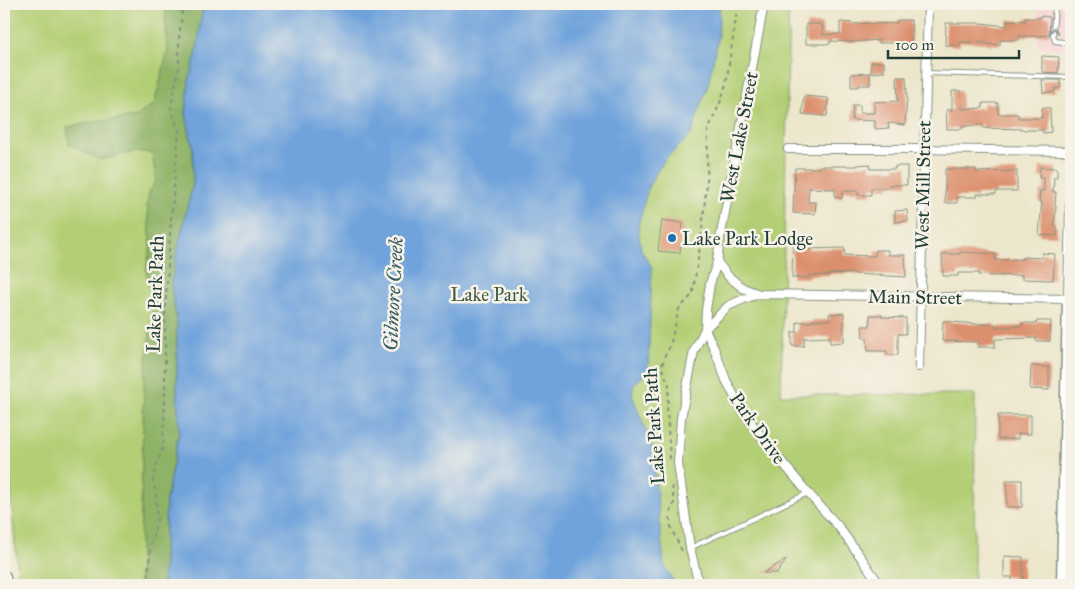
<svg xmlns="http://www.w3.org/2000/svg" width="1075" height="589" font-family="'IM FELL Great Primer',serif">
<rect width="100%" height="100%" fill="#f7f3e8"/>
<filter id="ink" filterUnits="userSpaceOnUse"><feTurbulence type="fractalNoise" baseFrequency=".02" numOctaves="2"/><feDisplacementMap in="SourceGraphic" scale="10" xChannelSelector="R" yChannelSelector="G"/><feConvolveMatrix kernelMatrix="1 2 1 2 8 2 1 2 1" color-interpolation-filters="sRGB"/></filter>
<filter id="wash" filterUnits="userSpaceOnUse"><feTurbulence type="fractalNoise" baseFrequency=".0096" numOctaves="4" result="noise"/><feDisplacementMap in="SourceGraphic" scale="20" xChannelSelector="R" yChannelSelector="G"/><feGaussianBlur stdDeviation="1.12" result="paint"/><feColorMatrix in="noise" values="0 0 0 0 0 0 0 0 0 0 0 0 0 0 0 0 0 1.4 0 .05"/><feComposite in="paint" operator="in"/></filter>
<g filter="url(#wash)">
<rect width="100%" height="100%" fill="#ece6cb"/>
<!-- built -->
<path fill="#f7cfd2" d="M1038,6H1067L1066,49L1038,48Z"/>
<!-- green -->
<path fill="#b3cf75" stroke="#698654" d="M5,4H789L781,395L975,394L974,585H19L12,510L4,365Z"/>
<!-- forest -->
<path fill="#8eb266" stroke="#56784d" d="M166,4H203L197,51L189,81L186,114L193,148V184L185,217L171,285L177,321V388L179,433L166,500L163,585H139L144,383L153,307L146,270L151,243L147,206L149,192L156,181L152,153C135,150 117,156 100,160L69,144L67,127L94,122L138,117L144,110L154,105L168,49L165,21Z"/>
<!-- water -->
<path fill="#6fa3db" stroke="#477088" d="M203,4H720L718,39L708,85L691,135L665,159L649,185L638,226L641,250L652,268L648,372L634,384L632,395L652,446L664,565L676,585H163L166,500L179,433L177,388V321L171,285L177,251L193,184V148L186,114L189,81L197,51Z"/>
<g id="blocks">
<!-- building -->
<path fill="#dc8f6d" d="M1040,16L1050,17L1049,35L1036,36H1019V40H1000V45L987,44V43L960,42V46L945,45L946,23H981L1007,26V20L1025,21V18H1040Z
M897,20H911L912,45L897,46V43H879V40L852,42L830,41V44H806V24H822L823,35L840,34V22L852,23V24L871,23L872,24L897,23Z
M1042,56L1059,57L1058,73L1042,72Z
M871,62H884V72L871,73Z
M870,73V85H859V87H851V74Z
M897,77H906L907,98L905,125L888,123L889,128L875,129V121L852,120L853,105H860V113H874V102L898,101Z
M1042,80H1060L1061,88H1055V92L1043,93Z
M952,91H961L962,109L983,108V103H998V114H1018V118H1042V108H1050L1051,132L1043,133V130H1024L1023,129L983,128V125L962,126V129H947L946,110H952Z
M804,96L828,98L827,116L802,114Z
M870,164V169H895V166H907V185H889V188H871V195H858V191H843L842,198L835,197V189L809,188L808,202H816L815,214L793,213L795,168H820V166H857V165Z
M1040,167L1057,168V177H1054L1053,192H1056L1055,206H1056L1054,226H1057V236L1039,235L1042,202H1039L1040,191H1044V178H1039Z
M945,169H976V172L1017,171V191H996V194H977V197H957V203H945Z
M907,210L908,221L895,222V211Z
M662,220L683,223L682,231H685L684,244H681L680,253L658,251Z
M793,239L808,240V249L844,248L845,255L875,256L876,250H888V255H905L906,277L854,274V273L829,274V275L808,276V278H792Z
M960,252L996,254L995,260L1023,259V257L1042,258V253L1055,254L1053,280L1022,279V275L993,276L978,275L979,273H958V276H943L942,254H960Z
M844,313V342L830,343V337L804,338V346H792V332H797V322H812V320H830L829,314Z
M870,315H882V317L906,318V334H898V355H887V351H868L867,338H863L862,326H870Z
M943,321L976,324H995V327L1022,326V323H1036L1037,321H1051L1050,341H1036V338L995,339V347H978V342L942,341Z
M1031,366L1049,367V390L1030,389Z
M998,415H1031V434H1018V439H998Z
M1007,480H1022V507H1007Z
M1004,556L1023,557V585H1012V577H1004Z
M787,559L777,573H763Z"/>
</g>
</g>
<g filter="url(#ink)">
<use href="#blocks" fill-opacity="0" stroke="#869280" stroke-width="1"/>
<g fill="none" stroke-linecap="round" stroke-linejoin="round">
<defs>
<path id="service" d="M1055,4L1053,35L1055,41L1071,43
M926,73L1071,77
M690,548L808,493"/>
<path id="minor" d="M764,4L720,239L717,262L710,284L706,310L705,329L714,348L726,380L740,407L762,438L808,493L838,526L862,559L880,585
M788,149H913L1071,151
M717,262L729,277L743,288L759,294
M919,367L928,4
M699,585L690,548L678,463L681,418L694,351L705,329L728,306L744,299L759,294L1069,299"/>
<path id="tertiary" d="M1069,299L1071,204"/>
<path id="primary" d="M1063,585L1069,299H1071"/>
<path id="trunk" d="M4,577V585"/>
</defs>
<!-- service casing -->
<use href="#service" stroke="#869280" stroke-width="6"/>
<!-- minor casing -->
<use href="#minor" stroke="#869280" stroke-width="10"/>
<!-- tertiary casing -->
<use href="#tertiary" stroke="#869280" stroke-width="12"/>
<!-- primary casing -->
<use href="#primary" stroke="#869280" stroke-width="15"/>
<!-- trunk casing -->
<use href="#trunk" stroke="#869280" stroke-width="15"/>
<!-- path -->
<path stroke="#869280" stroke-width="2" stroke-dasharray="4 4" stroke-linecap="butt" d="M701,240L713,242
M670,459L667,412L669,385L662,368L664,357L670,346L679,309L691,296L693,292L701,240L707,180L708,130L720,103L726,84L738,4
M672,486L674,504L671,510L670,523L672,530L682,551
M147,585L151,543L157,520L156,493L153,481L156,465L163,447L165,399V315L171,219L179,131L171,111L172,101L179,67V39L183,4"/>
<!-- service -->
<use href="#service" stroke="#fff" stroke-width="4"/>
<!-- minor -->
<use href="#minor" stroke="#fff" stroke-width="8"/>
<!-- tertiary -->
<use href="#tertiary" stroke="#fff" stroke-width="10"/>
<!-- primary -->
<use href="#primary" stroke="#fff" stroke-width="12"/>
<!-- trunk -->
<use href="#trunk" stroke="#fff" stroke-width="12"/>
</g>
<!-- one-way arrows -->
<defs><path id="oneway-chevron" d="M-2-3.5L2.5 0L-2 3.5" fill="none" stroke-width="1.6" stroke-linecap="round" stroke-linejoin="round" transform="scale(1.25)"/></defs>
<use stroke="#8f9e9a" href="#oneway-chevron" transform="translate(1054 31) rotate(-94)"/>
</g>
<!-- markers -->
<circle fill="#1f6fb2" stroke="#f7f3e8" stroke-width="2" cx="672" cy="238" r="5"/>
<g text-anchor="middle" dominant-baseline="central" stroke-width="5" stroke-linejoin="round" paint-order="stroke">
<!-- street labels -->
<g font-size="19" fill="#1f3d34" stroke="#f7f3e8">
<text transform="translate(739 137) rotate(-79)">West Lake Street</text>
<text transform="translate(923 185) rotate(-89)">West Mill Street</text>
<text transform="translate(155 294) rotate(-88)">Lake Park Path</text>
<text transform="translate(915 297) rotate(1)">Main Street</text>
<text transform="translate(654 426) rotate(-94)">Lake Park Path</text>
<text transform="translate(758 428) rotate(55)">Park Drive</text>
</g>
<!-- poi labels -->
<g font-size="19" fill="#1f3d34" stroke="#f7f3e8" text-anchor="start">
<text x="682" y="238">Lake Park Lodge</text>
</g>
<!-- park labels -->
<g font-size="19" fill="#3d5a41" stroke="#f7f3e8">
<text x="489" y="294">Lake Park</text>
</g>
<!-- water labels -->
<g font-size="20" font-style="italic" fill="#375c66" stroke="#f7f3e8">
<text transform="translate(393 294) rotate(-87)">Gilmore Creek</text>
</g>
</g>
<!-- margin -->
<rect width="1075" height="589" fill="none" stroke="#f7f3e8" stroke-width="20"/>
<!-- scale -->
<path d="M888 50v8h131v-8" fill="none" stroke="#1f3d34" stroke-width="2.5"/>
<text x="895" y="50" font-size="15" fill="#1f3d34" stroke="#f7f3e8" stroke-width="4" paint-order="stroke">100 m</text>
</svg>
